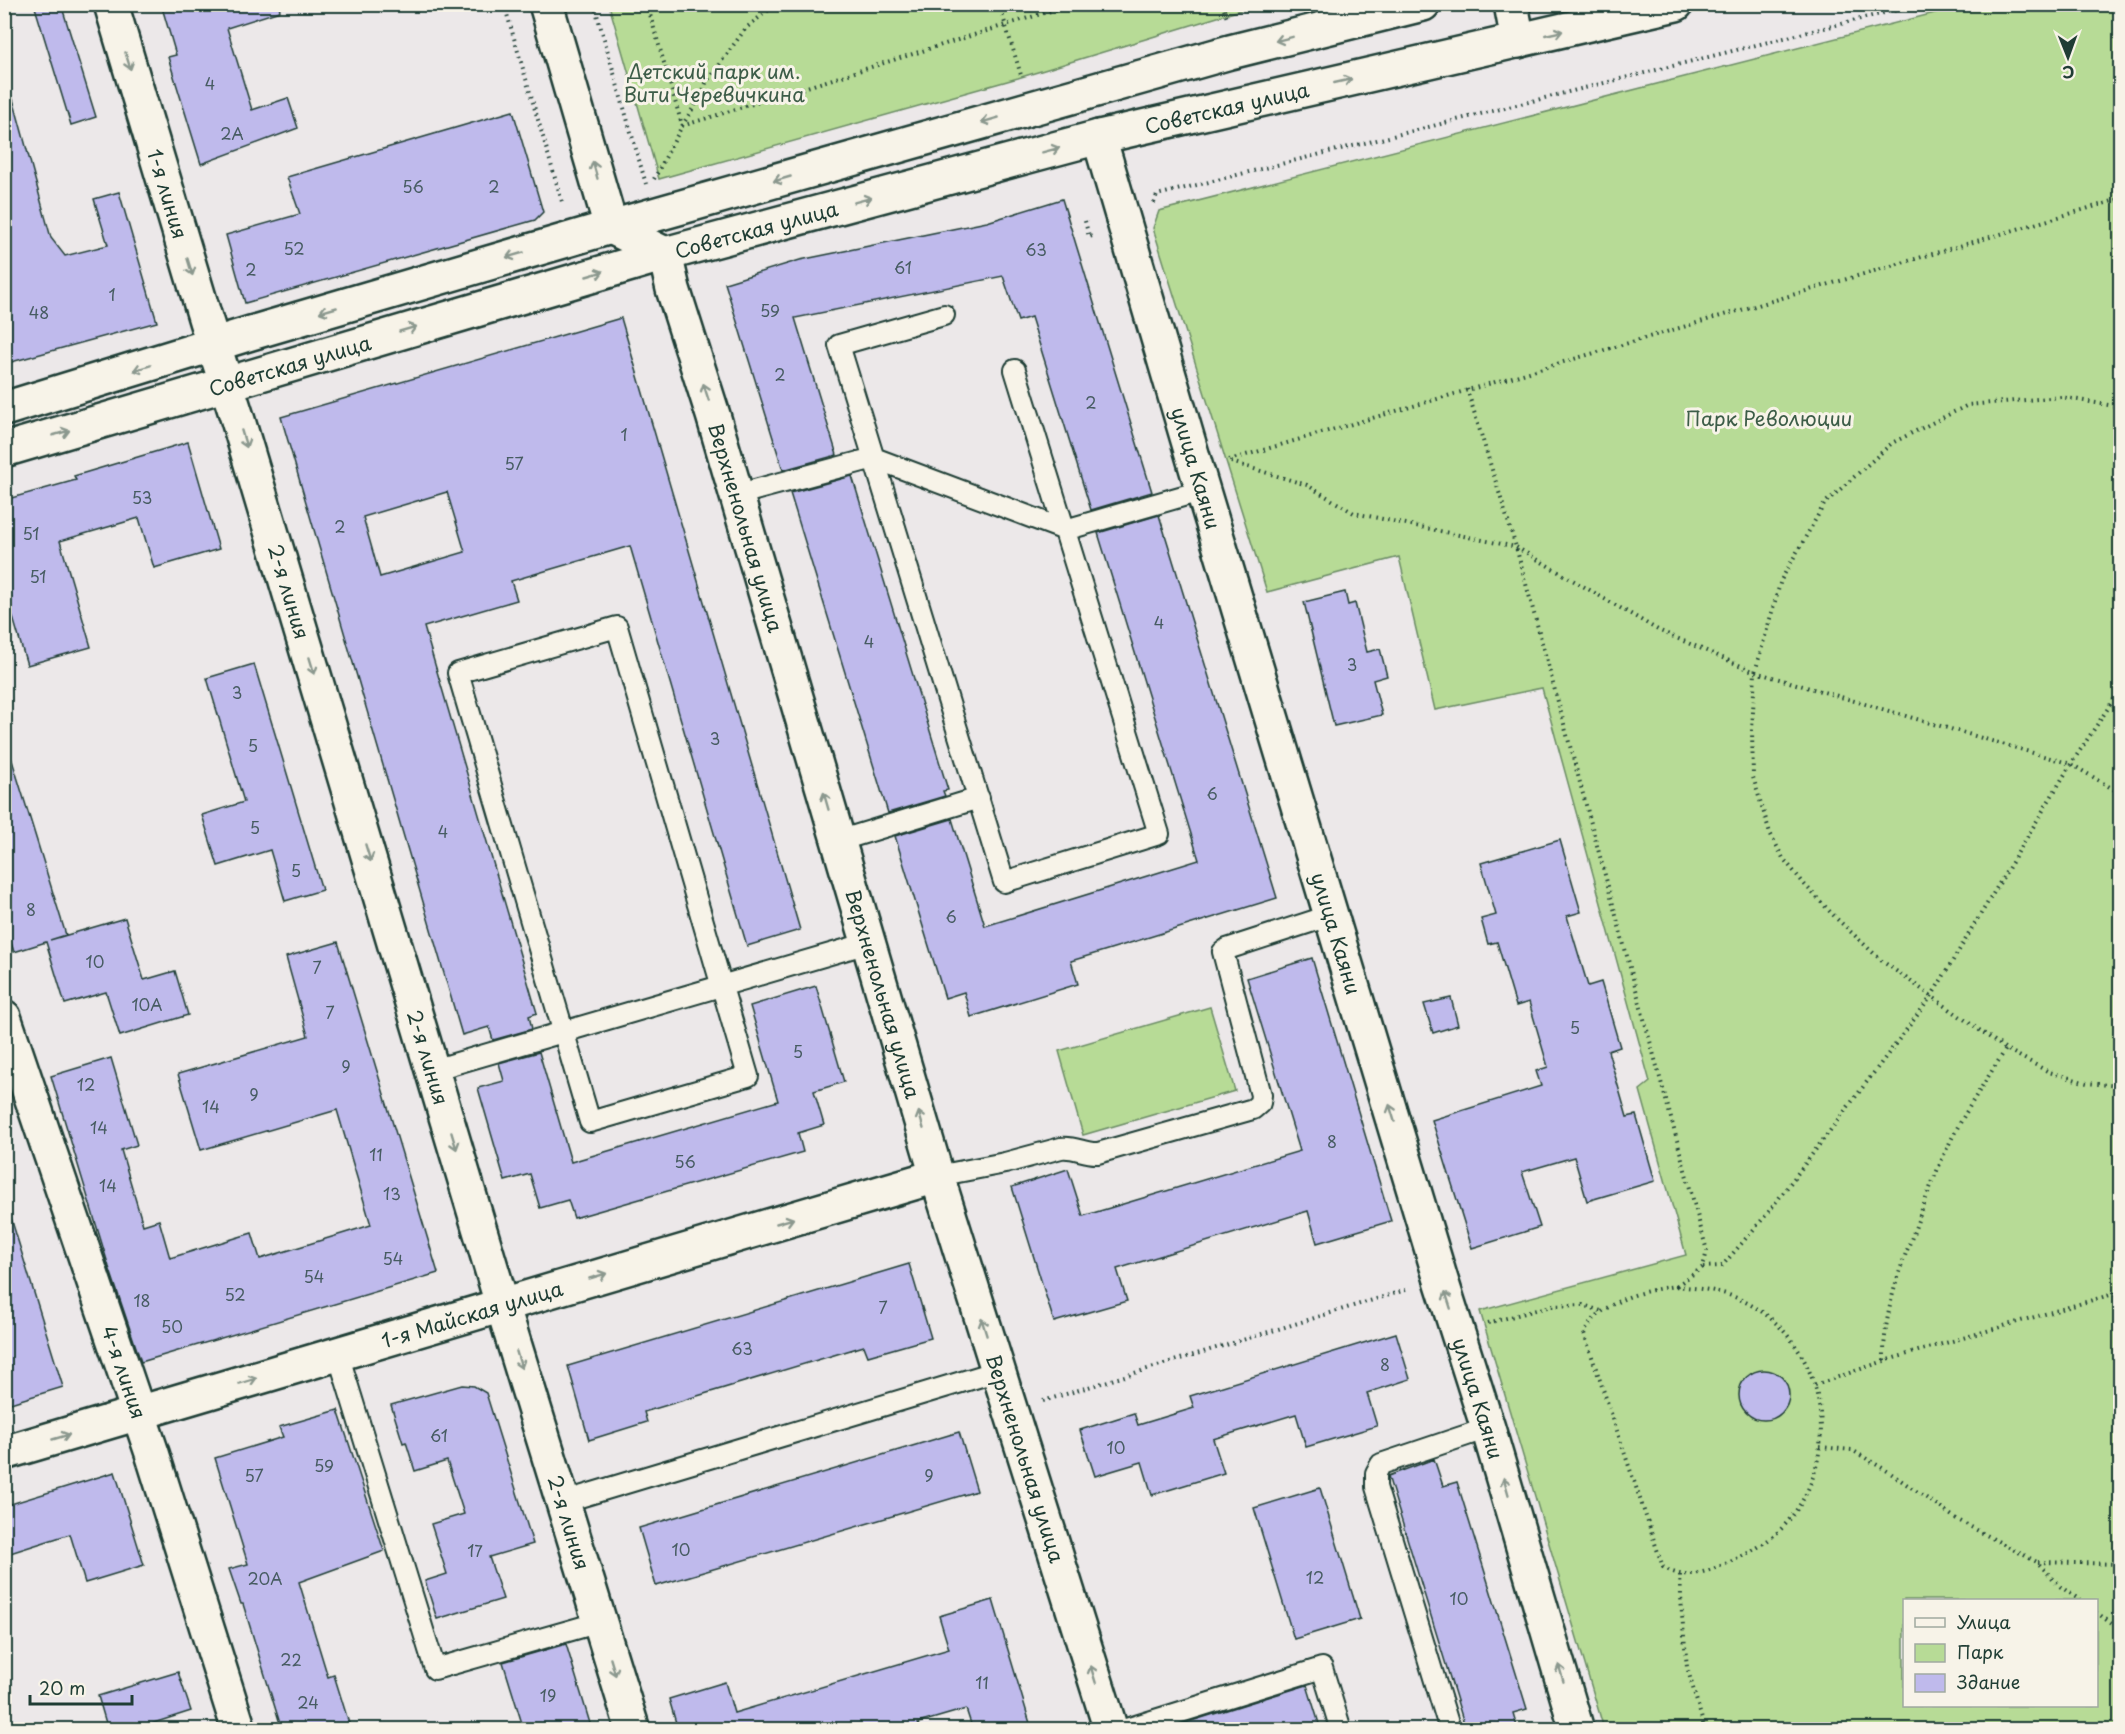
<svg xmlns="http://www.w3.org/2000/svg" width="2125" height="1734" font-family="'Playpen Sans',sans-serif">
<rect width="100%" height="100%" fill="#ece8e9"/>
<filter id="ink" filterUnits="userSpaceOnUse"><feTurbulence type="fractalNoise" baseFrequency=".0167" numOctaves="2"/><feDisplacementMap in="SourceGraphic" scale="12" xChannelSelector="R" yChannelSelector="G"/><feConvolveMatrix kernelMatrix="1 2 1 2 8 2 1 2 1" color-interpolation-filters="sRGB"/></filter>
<g filter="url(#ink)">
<!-- green -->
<path fill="#b7db96" stroke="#6b8c65" stroke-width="1.5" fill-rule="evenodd" d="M1970,4L2120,5V1729H1604L1480,1311L1686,1255L1640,1090L1650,1082L1542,688L1435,710L1399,557L1267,592L1153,228L1159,211ZM1904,1600H2096V1706H1904Z
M609,5V4L1257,5L1018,78L659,179Z
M1210,1007L1235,1091L1083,1135L1059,1051Z"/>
<!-- building -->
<path fill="#bfbaec" stroke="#1f3d34" stroke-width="1.5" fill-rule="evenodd" d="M34,4H61L96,117L71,125Z
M161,4H279L280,11L227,28L252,110L288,98L298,128L201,164L168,57L176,55Z
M13,99L51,238L65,256L108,245L94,199L119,192L157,322L4,364V100Z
M513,111L543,212L535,220L245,303L226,235L300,214L287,177Z
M1062,199L1152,492L1091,510L1031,317L1018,321L1003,276L795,318L837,455L783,470L725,283L800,260L987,222Z
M621,318L800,930L747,946L630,546L511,581L517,600L424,627L537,1013L529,1016L532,1029L493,1040L489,1027L462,1035L281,417ZM447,492L465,552L380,577L363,517Z
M188,442L219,549L154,568L139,518L60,541L91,647L27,665L4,587V500L76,480L74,476Z
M852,476L948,790L943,791L945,796L888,813L790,493Z
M1159,515L1277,898L1071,961L1078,984L971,1017L964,992L945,998L895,836L952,819L985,926L1199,860L1098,533Z
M1345,592L1348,605L1355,603L1367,652L1380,649L1387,676L1373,680L1382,715L1334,726L1304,602Z
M254,664L322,890L285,901L270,850L218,866L202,815L244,802L207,678Z
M11,757L66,935L50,940L125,918L144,980L175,971L188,1015L120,1036L106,992L65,1004L46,942L14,952L4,921V758Z
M1560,840L1581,912L1567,916L1588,986L1601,982L1620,1047L1608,1051L1627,1117L1636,1115L1655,1181L1587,1201L1574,1157L1522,1172L1540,1227L1472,1248L1432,1120L1541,1086L1536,1071L1548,1067L1529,1002L1516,1006L1497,942L1488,944L1481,919L1496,915L1481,863Z
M338,942L438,1273L141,1362L109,1267L51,1076L111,1058L137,1145L121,1150L143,1225L159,1220L170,1258L252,1233L260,1259L371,1225L337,1110L201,1150L178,1074L308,1036L286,957Z
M1312,958L1391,1221L1317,1243L1308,1211L1117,1269L1127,1301L1054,1322L1012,1187L1068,1169L1083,1216L1300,1151L1247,978Z
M816,986L844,1082L814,1091L824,1125L798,1133L803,1152L574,1218L568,1200L540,1208L530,1174L505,1181L478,1088L504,1081L499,1063L539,1052L571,1162L778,1101L750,1006Z
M1451,998L1458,1025L1433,1033L1424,1004Z
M11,1218L63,1387L4,1405V1219Z
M909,1264L931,1338L868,1356L864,1346L644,1412L647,1422L589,1440L568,1366Z
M1396,1333L1410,1379L1367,1393L1377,1426L1306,1447L1296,1414L1213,1439L1224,1473L1152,1495L1142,1462L1095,1476L1080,1430L1134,1413L1138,1425L1194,1408L1190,1396Z
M1739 1395a25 25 0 1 1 50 0a25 25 0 1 1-50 0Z
M462,1385L474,1386L486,1393L533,1544L489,1557L503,1599L437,1619L425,1581L447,1574L431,1524L464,1514L447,1461L415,1471L406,1442L403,1443L391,1405Z
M338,1410L384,1551L299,1582L328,1677L334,1675L351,1730H282L243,1604H241L229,1569L248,1564L215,1458L283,1437L279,1427Z
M959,1432L977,1491L656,1586L639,1528Z
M1434,1459L1443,1486L1457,1482L1478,1550L1527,1709L1513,1713L1518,1730H1466L1388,1476Z
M115,1472L144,1565L85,1583L70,1534L4,1555V1506Z
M1320,1488L1360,1619L1294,1639L1254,1508Z
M993,1600L1032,1730H973L966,1709L918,1723L920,1730H678L669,1699L725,1682L734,1713L949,1649L939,1616Z
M566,1644L592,1730H524L503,1662Z
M178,1672L191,1711L132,1730H108L98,1696Z
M1307,1685L1321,1730H1167L1166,1729Z"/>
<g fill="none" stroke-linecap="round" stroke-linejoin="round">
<defs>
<path id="service" d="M944,315L839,345L1004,882L1159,834L1015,370
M736,495L874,458L1065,530L1204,490
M617,627L748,1076L590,1122L458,673Z
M838,841L979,798
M433,1070L868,943
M937,1176L1005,1163L1061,1148C1074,1146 1085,1154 1098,1153L1253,1109L1260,1103L1261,1095L1223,952L1227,949L1332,915
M338,1354L435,1669L600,1622
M563,1502L998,1371
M1123,1730L1322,1668L1341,1730
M1450,1730L1376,1487V1473L1381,1464L1488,1428"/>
<g id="minor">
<path id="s1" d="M4,1017L152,1453L239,1730"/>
</g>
<g id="tertiary">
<path id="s2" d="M111,4L206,321L237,417L502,1304L633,1730"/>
<path id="s3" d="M546,4L611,227L665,254L673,289L713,415L937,1176L1111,1730"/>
<path d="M1511,4L1518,41"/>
<path id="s4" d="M1099,137L1197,471L1441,1280L1488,1428L1577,1730"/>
<path id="s5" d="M4,1453L937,1176"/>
</g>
<g id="secondary">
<path d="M4,409L251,333L611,227L1230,52L1423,4"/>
<path id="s6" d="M4,450L665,254L1043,152L1099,137L1676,4"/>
</g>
</defs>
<!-- service casing -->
<use href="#service" stroke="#1f3d34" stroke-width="24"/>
<!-- minor casing -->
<use href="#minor" stroke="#1f3d34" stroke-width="38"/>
<!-- tertiary casing -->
<use href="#tertiary" stroke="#1f3d34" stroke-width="38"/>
<!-- secondary casing -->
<use href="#secondary" stroke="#1f3d34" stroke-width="38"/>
<!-- path -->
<path stroke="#1f3d34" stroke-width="4" stroke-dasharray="1.5 4.5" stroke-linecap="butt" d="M504,4L563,205
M594,4L646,184
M647,4L682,125
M999,4L1021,75
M1222,4L1227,18
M682,126L1073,4
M654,179L682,126L700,97L707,81L746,28L776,4
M1154,203L1157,195L1920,4
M1085,221L1089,237L1092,236
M1467,389L1516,547L1707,1251L1703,1267L1676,1286
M2120,407L2061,397L1968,405L1892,443L1825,503L1781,580L1755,672L1752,731L1753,777L1770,833L1783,858L1805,885L1836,918L1882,961L2006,1049L2049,1072L2087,1083L2120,1086
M1229,460L2120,199
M1231,462L1307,485L1354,513L1516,547L1658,630L1755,672L2071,764L2120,793
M1703,1267L1722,1266L1767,1214L1931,997L2071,764L2120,690
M1676,1286C1693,1288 1709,1289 1726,1294C1825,1326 1852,1456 1781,1529C1765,1545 1744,1556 1723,1565C1703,1573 1682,1580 1663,1567L1584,1333C1602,1300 1641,1291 1676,1286Z
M1488,1323L1551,1306L1583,1305L1601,1311
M1884,1361C1883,1318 1897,1276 1912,1237C1926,1198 1940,1159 1960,1123C1974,1098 1990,1074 2006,1049
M1815,1385L1884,1361L2120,1292
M1043,1401L1409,1289
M1820,1447L1852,1450L1889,1472L1958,1520L2037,1562L2061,1587L2080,1600
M2038,1562L2120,1564
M1680,1575L1682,1615L1687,1667L1705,1730
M2096,1612L2120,1630"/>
<!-- service -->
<use href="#service" stroke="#f7f3e8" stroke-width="20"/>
<!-- minor -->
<use href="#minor" stroke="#f7f3e8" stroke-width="33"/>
<!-- tertiary -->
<use href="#tertiary" stroke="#f7f3e8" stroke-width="33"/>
<!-- secondary -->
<use href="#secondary" stroke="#f7f3e8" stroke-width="33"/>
</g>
<!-- one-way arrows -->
<defs><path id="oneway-shaft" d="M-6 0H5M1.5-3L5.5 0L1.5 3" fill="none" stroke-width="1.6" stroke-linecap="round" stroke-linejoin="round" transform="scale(1.5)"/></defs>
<g stroke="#8b988e">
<use href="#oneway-shaft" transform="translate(1554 33) rotate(-13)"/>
<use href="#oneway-shaft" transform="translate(1284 39) rotate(166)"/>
<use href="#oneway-shaft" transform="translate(128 61) rotate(73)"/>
<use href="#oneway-shaft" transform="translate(1343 81) rotate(-13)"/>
<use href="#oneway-shaft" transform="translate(990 120) rotate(164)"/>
<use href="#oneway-shaft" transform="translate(1051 150) rotate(-15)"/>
<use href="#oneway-shaft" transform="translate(595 170) rotate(-106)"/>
<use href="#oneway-shaft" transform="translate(782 179) rotate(164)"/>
<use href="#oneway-shaft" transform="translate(863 200) rotate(-15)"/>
<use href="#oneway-shaft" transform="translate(515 255) rotate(164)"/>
<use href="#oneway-shaft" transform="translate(190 267) rotate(73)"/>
<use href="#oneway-shaft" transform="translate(595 274) rotate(-16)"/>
<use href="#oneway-shaft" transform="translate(328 310) rotate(164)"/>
<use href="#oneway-shaft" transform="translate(408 329) rotate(-16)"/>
<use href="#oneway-shaft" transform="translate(142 368) rotate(163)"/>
<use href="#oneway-shaft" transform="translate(706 392) rotate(-108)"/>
<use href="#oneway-shaft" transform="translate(61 433) rotate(-16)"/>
<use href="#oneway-shaft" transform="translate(244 439) rotate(73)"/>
<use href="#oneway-shaft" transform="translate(312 666) rotate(73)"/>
<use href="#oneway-shaft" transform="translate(826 801) rotate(-106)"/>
<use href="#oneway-shaft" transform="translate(368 853) rotate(73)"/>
<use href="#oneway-shaft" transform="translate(1392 1113) rotate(-107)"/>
<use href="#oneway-shaft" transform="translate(921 1120) rotate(-106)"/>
<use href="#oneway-shaft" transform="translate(454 1141) rotate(73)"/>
<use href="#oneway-shaft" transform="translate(785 1221) rotate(-16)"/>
<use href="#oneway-shaft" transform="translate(598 1276) rotate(-16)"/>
<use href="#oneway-shaft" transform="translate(1448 1300) rotate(-108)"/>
<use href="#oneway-shaft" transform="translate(984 1327) rotate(-107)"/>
<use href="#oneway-shaft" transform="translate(519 1360) rotate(73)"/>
<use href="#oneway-shaft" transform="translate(248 1381) rotate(-17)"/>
<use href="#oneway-shaft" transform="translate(61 1437) rotate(-16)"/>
<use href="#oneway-shaft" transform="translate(1506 1486) rotate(-106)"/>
<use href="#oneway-shaft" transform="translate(613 1667) rotate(73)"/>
<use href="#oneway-shaft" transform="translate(1561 1673) rotate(-106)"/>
<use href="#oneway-shaft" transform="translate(1093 1674) rotate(-107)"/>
</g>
</g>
<g text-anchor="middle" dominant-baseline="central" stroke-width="6" stroke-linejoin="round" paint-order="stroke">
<!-- number labels -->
<g font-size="16" fill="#475c62">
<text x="210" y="83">4</text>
<text x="232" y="133">2А</text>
<text x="413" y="186">56</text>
<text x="494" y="186">2</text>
<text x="294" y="248">52</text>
<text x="1036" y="249">63</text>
<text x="903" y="267">61</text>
<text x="251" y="269">2</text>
<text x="112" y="294">1</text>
<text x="770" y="310">59</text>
<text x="39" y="312">48</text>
<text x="780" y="374">2</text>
<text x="1091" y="402">2</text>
<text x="624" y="434">1</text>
<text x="514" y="463">57</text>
<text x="142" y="497">53</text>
<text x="340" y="526">2</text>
<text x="31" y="533">51</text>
<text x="38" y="576">51</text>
<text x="1159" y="622">4</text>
<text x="869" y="641">4</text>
<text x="1352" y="664">3</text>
<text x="237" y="692">3</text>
<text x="715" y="738">3</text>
<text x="253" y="745">5</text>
<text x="1212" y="793">6</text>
<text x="255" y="827">5</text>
<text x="443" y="831">4</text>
<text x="296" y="870">5</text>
<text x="31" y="909">8</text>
<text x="951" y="916">6</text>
<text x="95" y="961">10</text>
<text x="317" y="967">7</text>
<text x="147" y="1004">10А</text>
<text x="330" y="1012">7</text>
<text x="1575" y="1027">5</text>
<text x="798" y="1051">5</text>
<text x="346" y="1066">9</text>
<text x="86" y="1084">12</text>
<text x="254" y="1094">9</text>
<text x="211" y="1106">14</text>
<text x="99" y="1127">14</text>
<text x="1332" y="1141">8</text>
<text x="376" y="1154">11</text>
<text x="685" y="1161">56</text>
<text x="108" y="1185">14</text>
<text x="392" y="1193">13</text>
<text x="393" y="1258">54</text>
<text x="314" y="1276">54</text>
<text x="235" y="1294">52</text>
<text x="142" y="1300">18</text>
<text x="883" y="1307">7</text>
<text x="172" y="1326">50</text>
<text x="742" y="1348">63</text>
<text x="1385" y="1364">8</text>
<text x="439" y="1435">61</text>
<text x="1116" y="1447">10</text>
<text x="324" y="1465">59</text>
<text x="254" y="1475">57</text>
<text x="929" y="1475">9</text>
<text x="681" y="1549">10</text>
<text x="475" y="1550">17</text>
<text x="1315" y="1577">12</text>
<text x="265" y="1578">20А</text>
<text x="1459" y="1598">10</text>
<text x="291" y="1659">22</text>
<text x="982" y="1682">11</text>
<text x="548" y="1695">19</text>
<text x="308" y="1702">24</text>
</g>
<!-- park labels -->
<g font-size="20" fill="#3d5d48" stroke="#f7f3e8">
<text x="714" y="71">Детский парк им.<tspan x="714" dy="23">Вити Черевичкина</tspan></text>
<text x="1769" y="418">Парк Революции</text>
</g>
<!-- street labels -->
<g font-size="20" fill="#1f3d34" stroke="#f7f3e8">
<text stroke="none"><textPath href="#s6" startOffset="1270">Советская улица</textPath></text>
<text stroke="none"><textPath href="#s2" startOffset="198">1-я линия</textPath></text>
<text stroke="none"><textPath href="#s6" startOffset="784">Советская улица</textPath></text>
<text stroke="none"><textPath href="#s6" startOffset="298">Советская улица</textPath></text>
<text stroke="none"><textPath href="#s4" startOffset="345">улица Каяни</textPath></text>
<text stroke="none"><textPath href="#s3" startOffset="578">Верхненольная улица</textPath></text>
<text stroke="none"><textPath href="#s2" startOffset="614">2-я линия</textPath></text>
<text stroke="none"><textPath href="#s4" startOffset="831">улица Каяни</textPath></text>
<text stroke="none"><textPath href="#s3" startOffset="1064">Верхненольная улица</textPath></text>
<text stroke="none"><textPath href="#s2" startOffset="1100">2-я линия</textPath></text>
<text stroke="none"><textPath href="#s5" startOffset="488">1-я Майская улица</textPath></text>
<text stroke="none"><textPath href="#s1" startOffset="375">4-я линия</textPath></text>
<text stroke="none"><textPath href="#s4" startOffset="1317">улица Каяни</textPath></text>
<text stroke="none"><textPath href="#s3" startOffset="1550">Верхненольная улица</textPath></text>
<text stroke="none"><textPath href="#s2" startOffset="1586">2-я линия</textPath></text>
</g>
</g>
<!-- margin -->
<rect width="2125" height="1734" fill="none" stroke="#f7f3e8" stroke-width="24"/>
<rect x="12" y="12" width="2101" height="1710" fill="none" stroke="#1f3d34" stroke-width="2" filter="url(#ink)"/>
<!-- legend -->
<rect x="1903" y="1599" width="195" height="108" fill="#f7f3e8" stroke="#a1aaa0" stroke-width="1.5"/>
<rect x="1915" y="1618" width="30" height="9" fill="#f7f3e8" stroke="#a1aaa0" stroke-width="1.5"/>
<text x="1957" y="1629" font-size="18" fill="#1f3d34">Улица</text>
<rect x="1915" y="1644" width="30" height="18" fill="#b7db96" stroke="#a1aaa0" stroke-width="1.5"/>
<text x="1957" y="1659" font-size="18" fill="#1f3d34">Парк</text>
<rect x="1915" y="1674" width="30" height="18" fill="#bfbaec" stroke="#a1aaa0" stroke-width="1.5"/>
<text x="1957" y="1689" font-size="18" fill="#1f3d34">Здание</text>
<!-- north arrow -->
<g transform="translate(2068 57) rotate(179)" stroke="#f7f3e8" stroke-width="4.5" paint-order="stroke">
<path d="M0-4.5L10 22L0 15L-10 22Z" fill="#1f3d34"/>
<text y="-9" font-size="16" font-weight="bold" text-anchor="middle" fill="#1f3d34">С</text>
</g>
<!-- scale -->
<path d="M30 1695v9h102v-9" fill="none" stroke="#1f3d34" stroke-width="3"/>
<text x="39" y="1695" font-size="18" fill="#1f3d34" stroke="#f7f3e8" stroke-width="4.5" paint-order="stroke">20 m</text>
</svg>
